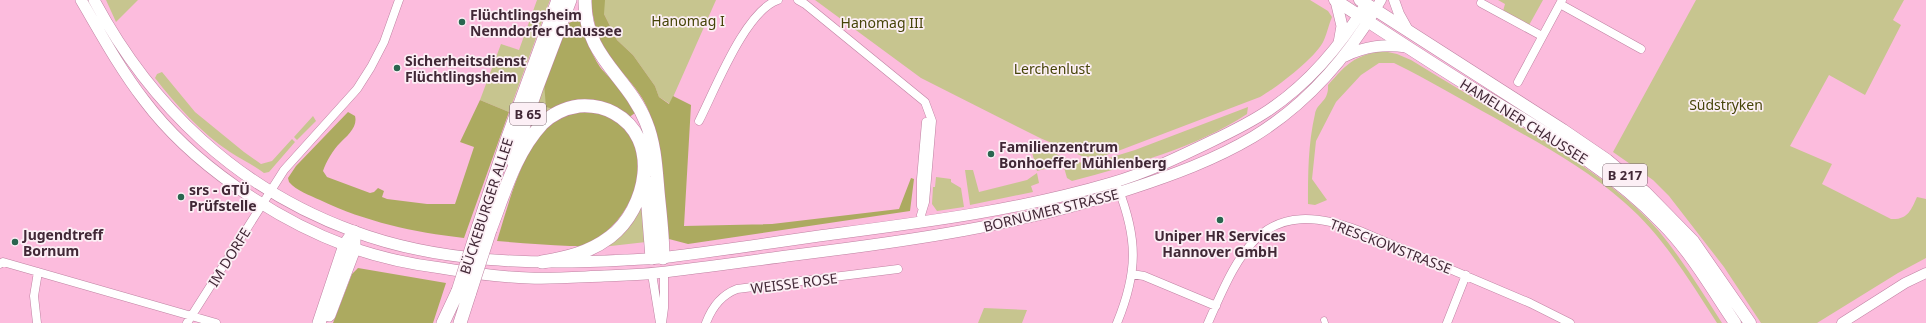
<svg xmlns="http://www.w3.org/2000/svg" width="1926" height="323" font-family="'Noto Sans',sans-serif">
<rect width="100%" height="100%" fill="#fcbcdd"/>
<!-- green -->
<path fill="#c7c58f" d="M106,0H138L116,22Z
M537,0H550L509,112L480,100L501,44L519,50Z
M601,0H716L670,104L659,97L655,86L633,55L617,40L603,12Z
M815,0H1310L1328,11L1332,17C1329,24 1327,33 1324,40C1317,57 1276,88 1260,97L1118,151L1103,156L1084,157L1040,138L921,78Z
M1498,0H1543L1528,27L1503,11L1505,4Z
M1696,0H1904L1893,20L1901,25L1865,95L1829,75L1790,146L1832,164L1822,184L1891,219C1908,220 1911,210 1917,197L1926,199V258L1898,273L1817,323H1761L1724,267L1669,196L1653,180L1613,152Z
M1383,51L1397,54L1411,60C1460,90 1510,119 1559,150C1594,173 1630,198 1658,230C1682,259 1702,292 1722,323H1717C1690,281 1663,236 1625,203C1586,168 1540,144 1495,118C1462,100 1429,80 1394,63H1379L1361,75L1336,102L1316,141L1312,179L1327,200L1315,205L1308,204C1308,174 1308,144 1315,114C1317,102 1329,102 1328,85C1348,63 1353,56 1383,51Z
M162,72L195,112L244,152L261,164L272,161L292,139L295,142L269,172L264,173C253,165 241,159 230,152C201,133 176,105 155,78L157,74Z
M544,83L554,109L526,137Z
M1248,107L1247,114C1195,148 1132,165 1072,181L1067,178L1063,164L1037,171L1029,141L1071,161L1084,163L1096,162L1135,150Z
M313,116L316,121L297,140L294,137Z
M965,170H973L979,192L1027,180L1037,173L1039,183L1031,186L1033,192L970,205Z
M936,177L951,179V182L961,188L964,207L937,211L932,204L933,187H935Z
M643,198L646,242L602,247Z
M984,308L1027,310L1022,323H978Z"/>
<!-- forest -->
<path fill="#acaa60" d="M591,0H605L604,14L617,40L633,55L655,86L659,97L669,104L673,96L691,105L684,226L772,224L899,209L911,178L914,179L910,211L688,244L669,239C659,197 663,153 649,112C640,88 620,73 607,52C596,36 593,19 591,0Z
M582,18C585,36 590,52 600,67C611,81 632,95 635,113L628,118L621,112L554,109L546,107L544,83L566,24Z
M480,100L509,112L464,238C413,232 366,222 320,200C309,195 297,191 289,182L288,178L296,166L348,112L355,116C358,127 347,136 340,143C333,150 326,162 323,171L327,177L370,193L374,192L378,188L384,191L382,197L387,199L427,204H455L474,147L460,142Z
M580,111C588,112 600,112 607,115C657,142 641,205 603,234C598,238 591,244 585,246C581,247 574,246 570,246C546,245 521,243 497,241C508,207 524,138 557,119C563,115 573,113 580,111Z
M358,268L446,283L433,323H333L352,274Z"/>
<g fill="none" stroke-linecap="round" stroke-linejoin="round">
<defs>
<path id="pedestrian" d="M1324,320L1325,323"/>
<path id="minor" d="M798,0L805,4L925,102L932,121L925,202L921,215
M1481,3L1542,36
M1560,4L1641,49
M1518,82L1562,0
M699,121C715,90 745,11 778,0
M921,206V179L926,122
M0,264L3,262L38,272
M652,274L660,323
M1132,274L1144,276L1216,306
M37,323L34,296L38,272L216,323
M187,323L284,170L357,89L371,67L384,42L399,0
M662,323L664,308V272
M706,323C712,307 721,295 737,289L898,269
M1117,323C1138,272 1138,239 1118,188
M1208,323C1242,245 1265,195 1360,231L1530,303L1570,323
M1447,323L1466,275"/>
<path id="tertiary" d="M1394,0L1399,14L1409,32
M1375,10L1381,0
M1842,323L1905,283L1926,273"/>
<path id="secondary" d="M81,0C101,34 120,69 144,100C191,163 274,219 347,246C377,257 409,264 441,268C470,273 500,277 529,278C554,279 579,277 604,276C621,275 638,275 656,273C702,268 749,261 795,255C909,241 1022,225 1130,189C1173,175 1214,160 1253,137C1304,106 1345,60 1375,10
M94,0C151,107 238,189 353,231C438,263 535,265 625,260C642,259 659,259 676,256C723,250 771,243 819,236C917,223 1016,211 1111,183C1146,173 1179,157 1212,141C1231,132 1251,122 1269,110C1309,83 1341,45 1366,4
M1336,1L1342,26L1339,43
M1345,56C1366,46 1384,44 1407,47"/>
<path id="primary" d="M1335,0C1383,31 1431,63 1480,93C1544,132 1609,168 1662,223C1691,252 1712,289 1735,323
M1360,0L1563,130L1607,160L1645,192L1693,241L1750,323"/>
<path id="trunk" d="M585,0C584,57 628,76 646,122C655,144 656,168 658,191C660,213 663,235 663,258
M512,160L537,87L570,0
M646,182L652,258
M478,228L508,137L558,0
M490,230C504,194 515,153 542,124C552,114 565,108 579,106C592,105 603,107 614,113C662,139 647,209 610,237C589,253 566,258 542,262
M329,315L354,249V232
M319,323L345,245L354,232
M443,323L458,291
M460,323L470,292"/>
</defs>
<!-- pedestrian casing -->
<use href="#pedestrian" stroke="#bf82a2" stroke-width="7"/>
<!-- minor casing -->
<use href="#minor" stroke="#bf82a2" stroke-width="9"/>
<!-- tertiary casing -->
<use href="#tertiary" stroke="#bf82a2" stroke-width="11"/>
<!-- secondary casing -->
<use href="#secondary" stroke="#bf82a2" stroke-width="12"/>
<!-- primary casing -->
<use href="#primary" stroke="#bf82a2" stroke-width="13"/>
<!-- trunk casing -->
<use href="#trunk" stroke="#bf82a2" stroke-width="14"/>
<!-- pedestrian -->
<use href="#pedestrian" stroke="#fff" stroke-width="6"/>
<!-- minor -->
<use href="#minor" stroke="#fff" stroke-width="8"/>
<!-- tertiary -->
<use href="#tertiary" stroke="#fff" stroke-width="10"/>
<!-- secondary -->
<use href="#secondary" stroke="#fff" stroke-width="11"/>
<!-- primary -->
<use href="#primary" stroke="#fff" stroke-width="12"/>
<!-- trunk -->
<use href="#trunk" stroke="#fff" stroke-width="13"/>
<defs>
<path id="trunk-bridge" d="M458,291L478,228
M470,292L490,230"/>
</defs>
<!-- trunk-bridge casing -->
<use href="#trunk-bridge" stroke="#bf82a2" stroke-width="14" stroke-linecap="butt"/>
<!-- trunk-bridge -->
<use href="#trunk-bridge" stroke="#fff" stroke-width="13"/>
</g>
<!-- markers -->
<g fill="#29654f" stroke="#fceff5" stroke-width="1.5">
<circle cx="462" cy="22" r="4"/>
<circle cx="397" cy="68" r="4"/>
<circle cx="991" cy="154" r="4"/>
<circle cx="181" cy="197" r="4"/>
<circle cx="1220" cy="220" r="4"/>
<circle cx="15" cy="242" r="4"/>
</g>
<g text-anchor="middle" dominant-baseline="central" stroke-width="3.5" stroke-linejoin="round" paint-order="stroke">
<!-- shield labels -->
<g fill="#fceff5" stroke="#79646f" stroke-width="1">
<rect x="510" y="103" width="36" height="22" rx="3"/>
<rect x="1603" y="164" width="44" height="22" rx="3"/>
</g>
<g font-size="13" font-weight="bold" fill="#412836">
<text x="528" y="114">B 65</text>
<text x="1625" y="175">B 217</text>
</g>
<!-- poi labels -->
<g font-size="14" font-weight="bold" fill="#412836" stroke="#fceff5" text-anchor="start">
<text x="470" y="14">Flüchtlingsheim<tspan x="470" dy="16">Nenndorfer Chaussee</tspan></text>
<text x="405" y="60">Sicherheitsdienst<tspan x="405" dy="16">Flüchtlingsheim</tspan></text>
<text x="999" y="146">Familienzentrum<tspan x="999" dy="16">Bonhoeffer Mühlenberg</tspan></text>
<text x="189" y="189">srs - GTÜ<tspan x="189" dy="16">Prüfstelle</tspan></text>
<text x="23" y="234">Jugendtreff<tspan x="23" dy="16">Bornum</tspan></text>
<text x="1220" y="235" text-anchor="middle">Uniper HR Services<tspan x="1220" dy="16">Hannover GmbH</tspan></text>
</g>
<!-- park labels -->
<g font-size="14" fill="#464408" stroke="#fceff5">
<text x="688" y="20">Hanomag I</text>
<text x="882" y="22">Hanomag III</text>
<text x="1052" y="68">Lerchenlust</text>
<text x="1726" y="104">Südstryken</text>
</g>
<!-- street labels -->
<g font-size="14" fill="#412836" stroke="#fceff5">
<text transform="translate(1524 121) rotate(32)">HAMELNER CHAUSSEE</text>
<text transform="translate(486 206) rotate(-72)">BÜCKEBURGER ALLEE</text>
<text transform="translate(1051 210) rotate(-14)">BORNUMER STRASSE</text>
<text transform="translate(1391 246) rotate(21)">TRESCKOWSTRASSE</text>
<text transform="translate(229 257) rotate(-58)">IM DORFE</text>
<text transform="translate(794 283) rotate(-7)">WEISSE ROSE</text>
</g>
</g>
</svg>
